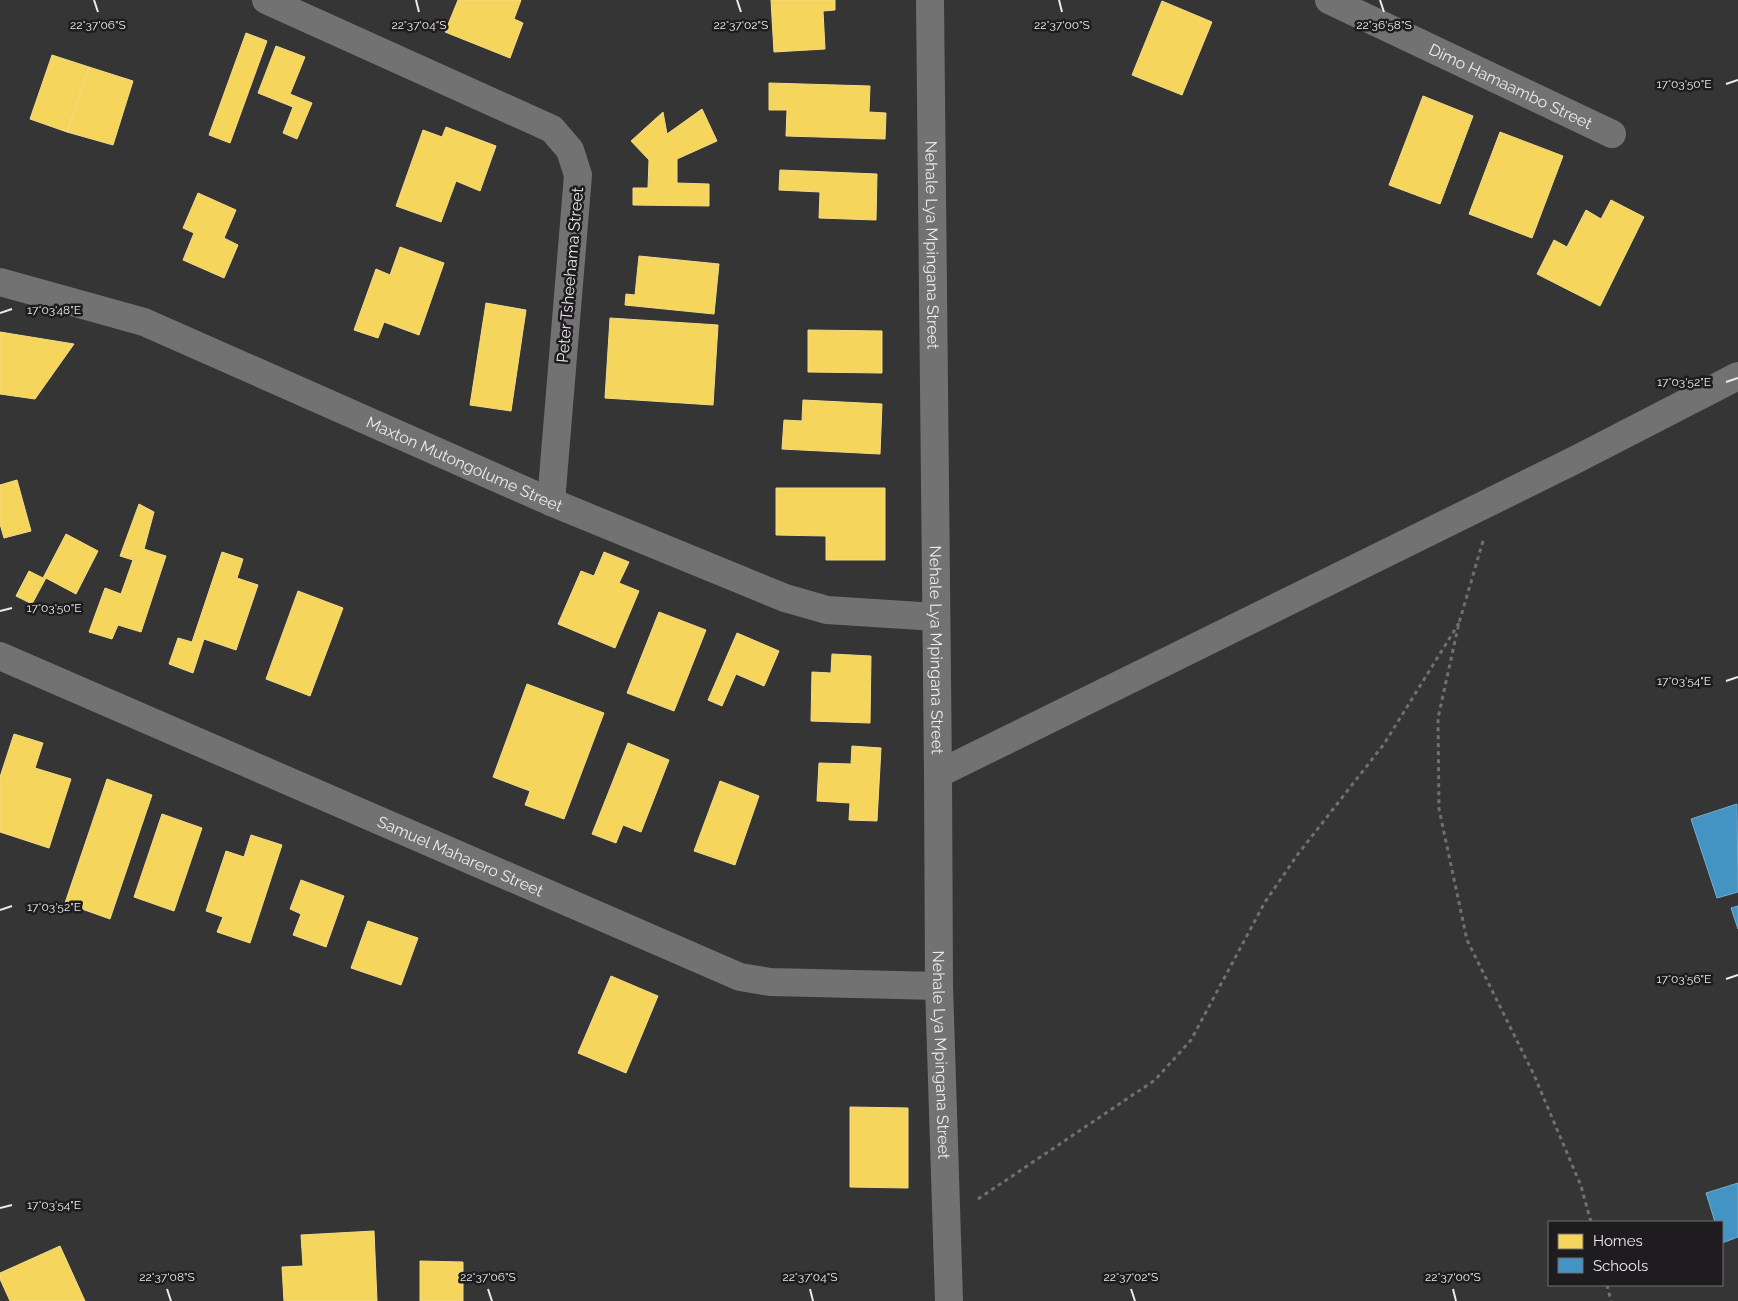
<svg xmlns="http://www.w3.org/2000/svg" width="1738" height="1301" font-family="Raleway,sans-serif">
<rect width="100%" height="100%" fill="#363536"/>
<!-- homes -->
<path fill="#f6d55c" stroke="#f3db87" d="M458,0H521L514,19L523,23L510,58L445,32Z
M771,0H835V10L823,11L825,49L774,52Z
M1162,1L1212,22L1182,95L1132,75Z
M246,33L267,41L230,143L209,135Z
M276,46L305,57L290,94L312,103L297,139L283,133L293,107L258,93Z
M52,55L89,67L67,132L30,119Z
M89,67L133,81L113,145L67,132Z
M769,83L870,86L869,112L886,113L885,139L786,136L787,110H769Z
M1423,96L1473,116L1440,204L1389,185Z
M702,109L717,141L677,159V183L709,184V206L633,205V188H648L649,160L631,141L663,112L667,134Z
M446,127L496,146L480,191L456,181L441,222L396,206L423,130L442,137Z
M1500,132L1563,156L1532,238L1469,214Z
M780,170L877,174L876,220L819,218L820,192L779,190Z
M198,193L236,210L224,238L238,245L224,278L183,260L194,233L183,228Z
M1611,200L1644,217L1600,306L1537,274L1554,240L1567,247L1586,210L1601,219Z
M400,247L444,263L419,335L384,322L378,338L354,330L376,269L390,275Z
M639,256L719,264L714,314L625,305L626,294L635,295Z
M486,303L526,310L511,411L470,405Z
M610,318L718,325L713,405L605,398Z
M808,330L882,331V373L808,372Z
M0,332L74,344L35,399L0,394Z
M803,400L882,404L880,454L782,449L784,420L802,421Z
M17,480L31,531L4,538L0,524V485Z
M776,488H885V560H826V536L776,535Z
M139,504L154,512L144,549L166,556L141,632L118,625L112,639L89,632L105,588L121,594L133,560L120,556Z
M66,534L98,551L76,594L46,578L32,604L16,596L29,571L43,578Z
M222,552L243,559L237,578L258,585L236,650L204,639L193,673L169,664L178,638L192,642Z
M604,552L629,562L619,583L639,591L615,648L558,624L581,571L594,576Z
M298,591L343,608L310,696L266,679Z
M659,612L706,630L674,711L627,693Z
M737,633L779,651L764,686L736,674L722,706L708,700Z
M832,654L871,656L870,723L811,721L812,672L831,673Z
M527,684L604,713L564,819L525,805L530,791L493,777Z
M14,734L43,743L35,768L71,779L49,848L0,832V777Z
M628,743L669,760L641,832L623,825L616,843L592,834Z
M852,746L881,748L877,821L849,820L850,803L817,801L819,763L851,764Z
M107,779L152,795L110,919L65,903Z
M720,781L759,796L735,865L694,851Z
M162,814L202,828L174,911L134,897Z
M251,835L282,845L250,943L217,932L223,917L206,911L226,851L244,857Z
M301,880L344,896L326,947L293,935L301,914L290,909Z
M368,921L418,938L401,985L351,968Z
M611,976L658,996L626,1073L578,1053Z
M850,1107L908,1108V1188L850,1187Z
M374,1231L377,1301H284L282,1267L303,1266L301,1235Z
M60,1246L85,1301H10L0,1279V1273Z
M420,1261L463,1262V1301H420Z"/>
<!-- schools -->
<path fill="#4393c3" stroke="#76adcf" d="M1737,804L1738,892L1717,898L1691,819Z
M1738,906V929L1731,908Z
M1738,1183V1237L1722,1243V1222H1715L1706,1193Z"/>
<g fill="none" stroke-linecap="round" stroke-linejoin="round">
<!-- path -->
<path stroke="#717071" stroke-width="3" stroke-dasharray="4 4" stroke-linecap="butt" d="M1483,541L1459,623L1438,718L1439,809L1467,940L1534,1075L1581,1186L1591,1222
M978,1199L1155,1080L1191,1040L1265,902L1298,854L1384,744L1459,623
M1607,1285L1611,1301"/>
<!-- minor -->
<g stroke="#727272" stroke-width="28">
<path d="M266,0L552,129L570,150L578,175L551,502"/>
<path id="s1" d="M930,0L938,774L939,986L949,1301"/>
<path id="s2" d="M1329,0L1612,134"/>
<path id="s3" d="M0,282L144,322L551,502L785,598L827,610L936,617"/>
<path id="s4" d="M0,656L740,977L770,982L939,986"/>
<path d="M938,774L1573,461L1738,376"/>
</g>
</g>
<!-- ticks -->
<path fill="none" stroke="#eceaec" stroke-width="2" d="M94,0L98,12M416,0L419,12M737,0L741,12M1059,0L1062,12M1380,0L1384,12M1726,84L1738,80M0,313L12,309M1726,382L1738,378M0,611L12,608M1726,681L1738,677M0,910L12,906M1726,979L1738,975M0,1208L12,1205M167,1289L171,1301M488,1289L492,1301M810,1289L813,1301M1131,1289L1135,1301M1453,1289L1456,1301"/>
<g text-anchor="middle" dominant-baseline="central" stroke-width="5" stroke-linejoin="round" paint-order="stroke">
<!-- street labels -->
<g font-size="16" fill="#eceaec" stroke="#1e1c1e">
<text stroke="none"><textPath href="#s2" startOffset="201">Dimo Hamaambo Street</textPath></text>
<text stroke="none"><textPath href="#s1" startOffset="245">Nehale Lya Mpingana Street</textPath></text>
<text transform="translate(570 275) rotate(-85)">Peter Tsheehama Street</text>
<text stroke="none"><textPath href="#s3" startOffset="500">Maxton Mutongolume Street</textPath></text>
<text stroke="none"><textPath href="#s1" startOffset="650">Nehale Lya Mpingana Street</textPath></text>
<text stroke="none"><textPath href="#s4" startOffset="502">Samuel Maharero Street</textPath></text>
<text stroke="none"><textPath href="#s1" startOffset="1055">Nehale Lya Mpingana Street</textPath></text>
</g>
</g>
<g font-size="12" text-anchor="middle" fill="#eceaec" stroke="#1e1c1e" stroke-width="5" stroke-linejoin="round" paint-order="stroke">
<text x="98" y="29">22°37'06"S</text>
<text x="419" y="29">22°37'04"S</text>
<text x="741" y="29">22°37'02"S</text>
<text x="1062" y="29">22°37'00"S</text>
<text x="1384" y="29">22°36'58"S</text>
<text x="1684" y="88">17°03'50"E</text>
<text x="54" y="314">17°03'48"E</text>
<text x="1684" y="386">17°03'52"E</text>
<text x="54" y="612">17°03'50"E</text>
<text x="1684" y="685">17°03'54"E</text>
<text x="54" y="911">17°03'52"E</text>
<text x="1684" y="983">17°03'56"E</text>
<text x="54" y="1209">17°03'54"E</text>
<text x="167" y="1281">22°37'08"S</text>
<text x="488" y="1281">22°37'06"S</text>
<text x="810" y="1281">22°37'04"S</text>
<text x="1131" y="1281">22°37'02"S</text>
<text x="1453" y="1281">22°37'00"S</text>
</g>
<!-- legend -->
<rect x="1548" y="1221" width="175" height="65" fill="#1e1c1e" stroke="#706e70"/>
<rect x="1558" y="1234" width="25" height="15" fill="#f6d55c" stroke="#706e70"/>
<text x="1593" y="1246" font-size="15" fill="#eceaec">Homes</text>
<rect x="1558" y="1258" width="25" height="15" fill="#4393c3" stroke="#706e70"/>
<text x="1593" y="1271" font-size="15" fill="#eceaec">Schools</text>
</svg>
